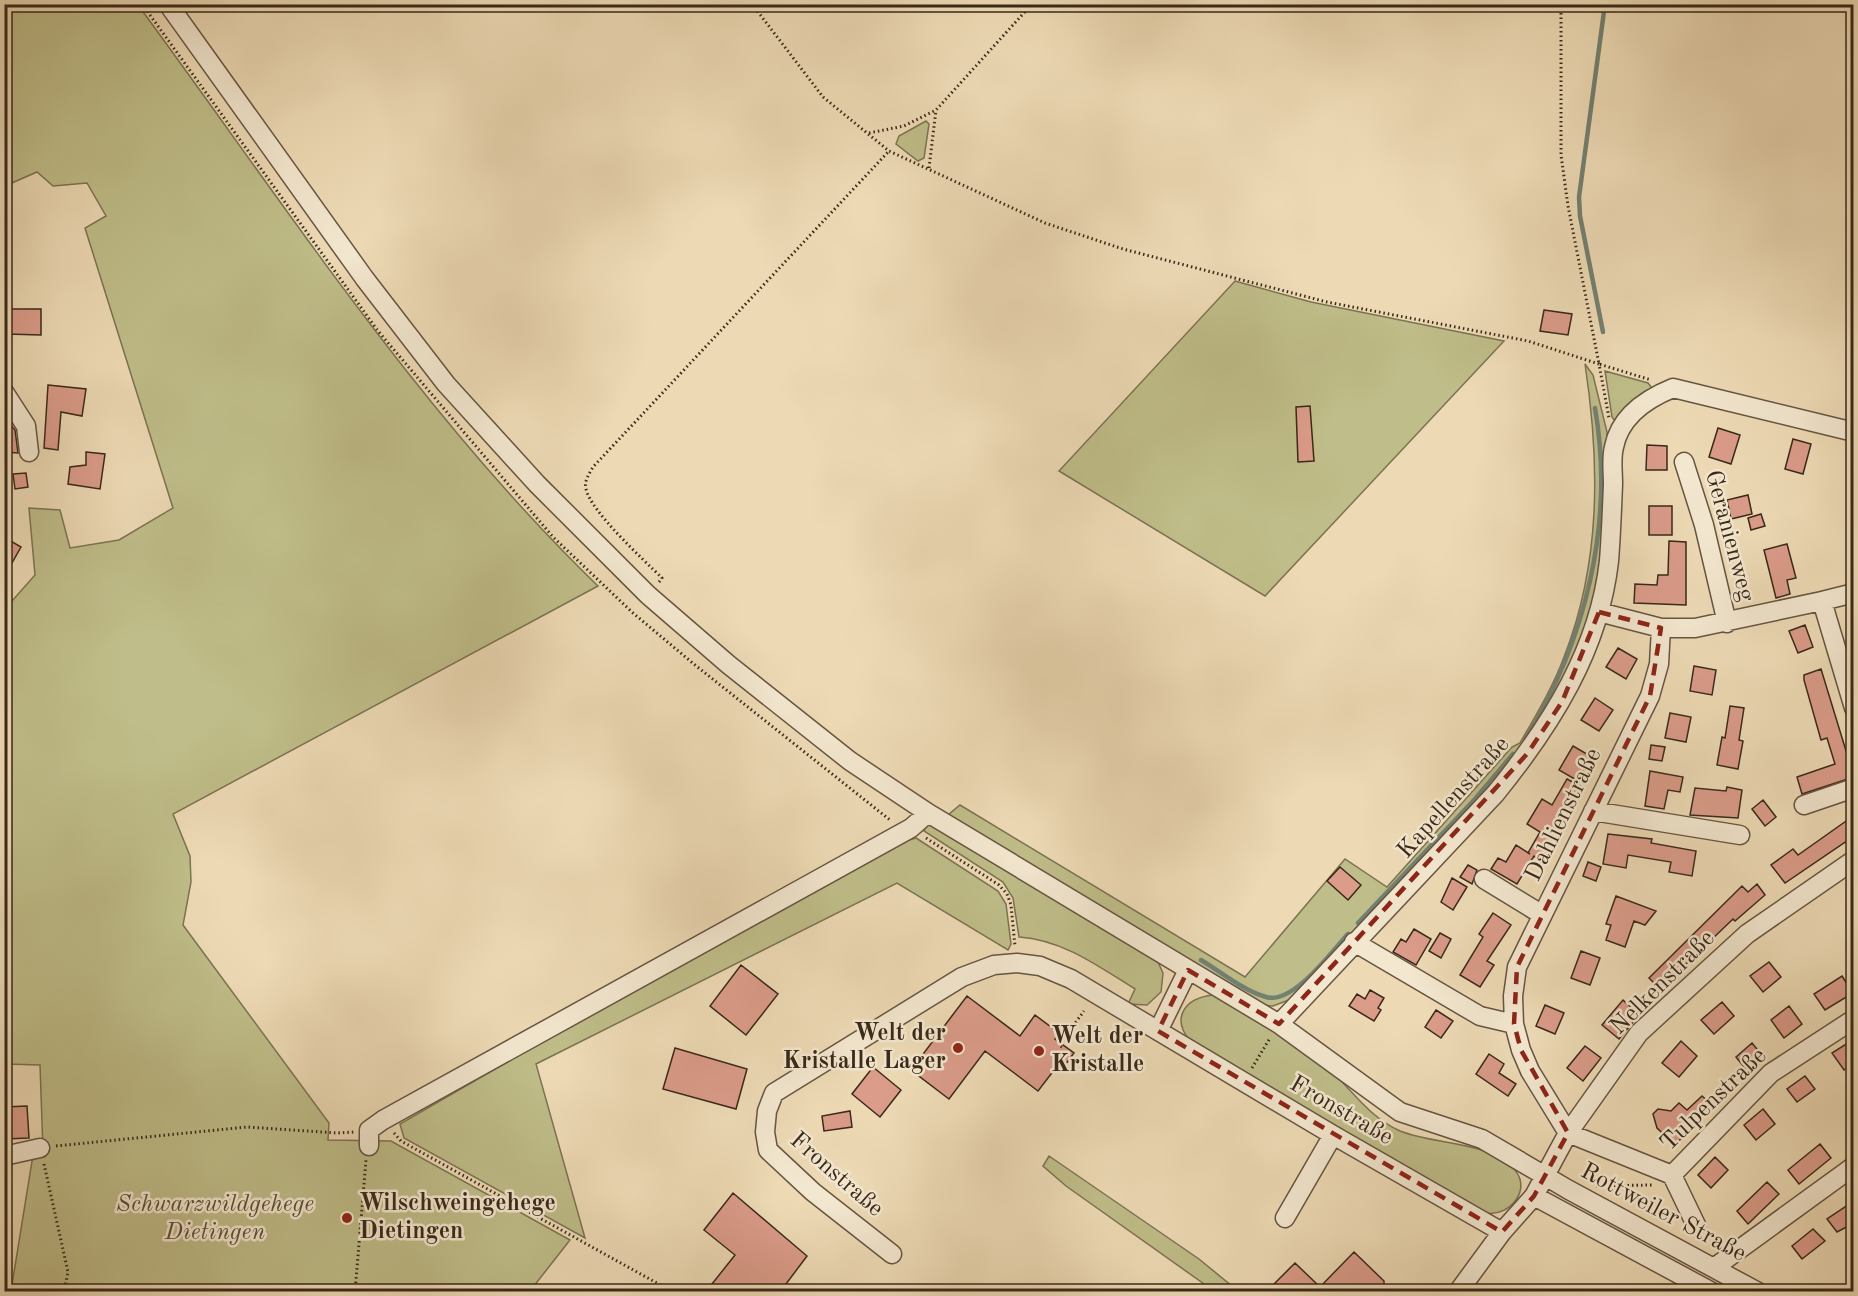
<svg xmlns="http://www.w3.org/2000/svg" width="1858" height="1296" font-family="'Old Standard TT',serif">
<rect width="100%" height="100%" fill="#eddab5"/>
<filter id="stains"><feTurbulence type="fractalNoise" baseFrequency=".00333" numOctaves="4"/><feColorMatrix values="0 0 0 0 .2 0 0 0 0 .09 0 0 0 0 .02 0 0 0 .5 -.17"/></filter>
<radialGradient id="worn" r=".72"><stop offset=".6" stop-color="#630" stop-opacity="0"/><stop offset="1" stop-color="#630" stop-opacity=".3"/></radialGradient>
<!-- green -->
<path fill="#bfbd89" stroke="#7c7352" stroke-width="1.5" d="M5,5H138C284,203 420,414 598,586L173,814L190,856L191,882L183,925L329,1123L328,1140L391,1141L570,1240L530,1291H11L33,1155L43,1151L40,1065L5,1064L4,610L35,575L29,508L60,510L70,548L119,540L173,508L85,228L106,216L87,183L53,186L37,172L5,186Z
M926,121L929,124L924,158L918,161L896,144L899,136Z
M1235,281L1311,302L1504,341L1265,596L1059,471Z
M1585,364L1593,375L1607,432L1608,494L1603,548L1594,601L1568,677L1522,755L1294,998L1273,1006L1262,1005L948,815L960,805L1245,977L1345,859L1387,887L1512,747L1520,743C1536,715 1553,687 1564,657C1601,563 1600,463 1585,364Z
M1605,371L1648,383L1652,388L1624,409L1615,421L1612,417Z
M927,825H933L1158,962L1163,973L1161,992L1147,1005L1128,1004L1135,989C1098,966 1063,940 1019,937L1013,898L1003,882L924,831Z
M916,838L998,891L1006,904L1011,944L1008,950L897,883L536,1064L585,1238L404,1138L400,1124L547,1039L909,840Z
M1213,995C1251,1015 1292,1037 1325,1065C1350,1087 1368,1117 1400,1131C1435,1145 1482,1140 1512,1167C1534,1187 1511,1217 1486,1213L1191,1042C1170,1018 1185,998 1213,995Z
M1049,1156L1199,1259L1238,1291H1214L1066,1186L1043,1166Z"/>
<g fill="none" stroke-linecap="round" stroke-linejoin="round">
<!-- stream -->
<path stroke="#738172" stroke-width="4.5" d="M1603,332L1580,216L1579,197L1605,4
M1525,740C1585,642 1615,524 1595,408
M1358,923L1475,799L1513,754
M1201,960C1221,972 1244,991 1266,997C1293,1005 1332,951 1348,934"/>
</g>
<!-- building -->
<path fill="#db9c8a" stroke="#39291a" stroke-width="1.5" d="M7,309H41V335L6,334Z
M1544,310L1572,314L1568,335L1540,331Z
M48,385L86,389L82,416L61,412L58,450L44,448Z
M1310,406L1314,461L1298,462L1296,407Z
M4,417L15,430L18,453L4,452Z
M1718,428L1740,435L1731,464L1709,457Z
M1793,439L1811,444L1803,474L1785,469Z
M1647,445L1667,446V470H1646Z
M86,452L105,454L100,489L68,484L70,467L86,465Z
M26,473L28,487L15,489L13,474Z
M1748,495L1752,514L1731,519L1727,500Z
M1649,506H1672V535H1649Z
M1761,514L1765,526L1751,530L1748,518Z
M4,537L21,547L4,577Z
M1669,541L1686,542V605L1634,603L1635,584L1657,585L1658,575H1668Z
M1787,544L1796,578L1787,580L1790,594L1776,598L1764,550Z
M1805,625L1813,647L1798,653L1789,631Z
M1618,648L1637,659L1626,679L1606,667Z
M1694,666L1716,670L1712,695L1690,691Z
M1821,669L1854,777L1802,794L1797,777L1835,764L1827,738L1821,740L1804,680V675Z
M1595,698L1613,710L1599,731L1581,720Z
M1730,706L1744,708L1739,740L1743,741L1738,769L1717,765L1722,737L1725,738Z
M1670,713L1691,717L1686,742L1665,738Z
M1651,745L1665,747L1662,761L1649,759Z
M1573,746L1592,757L1578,781L1559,770Z
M1650,771L1683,777L1680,792L1668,790L1664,809L1645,806Z
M1567,779L1580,786L1548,837L1527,824L1542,799L1552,805Z
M1727,787L1742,790L1738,818L1690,815L1695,788L1726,791Z
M1763,800L1776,817L1765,826L1752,809Z
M1849,819L1854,827V836L1785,883L1771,865L1793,849L1798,855Z
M1540,832L1552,839L1547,848L1550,850L1542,862L1534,856L1517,884L1491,869L1498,858L1506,862L1516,845L1530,854L1528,853Z
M1608,834L1652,839L1651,843L1696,851L1692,876L1669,872L1671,862L1628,855L1626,868L1603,864Z
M1588,862L1601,867L1596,881L1583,876Z
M1468,865L1477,870L1472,884L1460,877Z
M1340,867L1361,885L1348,900L1327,881Z
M1452,878L1467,887L1453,910L1441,902Z
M1757,884L1765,895L1735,921L1733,919L1660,989L1649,978L1742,886L1748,892Z
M1616,896L1656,911L1645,925L1634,921L1625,947L1606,940L1611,925L1606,924Z
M1493,913L1511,925L1487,961L1494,965L1480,987L1460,975L1483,937L1479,934Z
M1414,929L1431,939L1416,965L1393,952L1401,939L1406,942Z
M1440,933L1451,939L1441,958L1429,951Z
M1581,951L1600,958L1590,985L1571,978Z
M1769,962L1781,977L1763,992L1750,976Z
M741,965L778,994L746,1035L710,1006Z
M1842,976L1853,993L1825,1010L1814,994Z
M1370,990L1384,998L1378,1008L1381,1010L1374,1021L1349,1006L1357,994L1365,999Z
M967,996L1020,1036L1035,1015L1059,1033L1055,1039L1074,1053L1062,1069L1058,1065L1038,1091L985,1051L949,1099L911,1070Z
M1623,1000L1639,1015L1619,1039L1602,1025Z
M1722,1002L1734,1016L1714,1034L1701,1020Z
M1545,1005L1564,1013L1555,1034L1536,1026Z
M1789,1006L1802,1024L1784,1038L1771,1020Z
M1436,1010L1453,1021L1441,1038L1425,1027Z
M1854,1039V1063L1844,1070L1832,1053Z
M1681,1041L1697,1056L1679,1077L1662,1063Z
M1752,1043L1765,1059L1749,1073L1736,1057Z
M1585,1046L1601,1058L1583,1081L1567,1068Z
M675,1048L747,1069L736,1109L663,1089Z
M1489,1054L1504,1064L1499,1073L1516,1084L1508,1096L1476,1074Z
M873,1067L901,1090L880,1117L852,1094Z
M1805,1076L1815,1089L1797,1102L1787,1089Z
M1702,1096L1712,1105L1675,1145L1657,1128L1653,1114L1658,1109L1671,1111L1679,1103L1687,1110Z
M27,1106L29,1138L4,1139V1107Z
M1763,1109L1775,1124L1756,1140L1744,1125Z
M850,1111L852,1127L824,1131L822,1116Z
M1820,1144L1831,1158L1799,1184L1788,1170Z
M1715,1157L1728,1170L1711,1188L1698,1175Z
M1767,1182L1779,1194L1748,1224L1737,1211Z
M733,1193L807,1256L780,1292H722L712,1284L735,1255L704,1230Z
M1854,1201V1223L1837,1232L1827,1219Z
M1813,1229L1825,1241L1802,1259L1792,1246Z
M1354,1252L1384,1281V1288L1380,1292H1266L1295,1263L1320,1287Z"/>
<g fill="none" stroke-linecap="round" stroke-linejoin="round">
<defs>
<path id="minor" d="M168,4L365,279L446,384L537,484L648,595L729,665L850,761L928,813L1279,1024L1400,1112L1482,1139L1569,1190L1758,1292
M4,392L26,426L29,452
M1684,462L1704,525L1727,623
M1854,593L1822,601L1854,708
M1599,612L1661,628H1695L1822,601
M1661,628L1659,664L1650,696L1517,967L1513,996L1514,1024L1521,1050L1530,1071L1568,1133L1672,1175L1771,1073L1854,1019
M1804,805L1854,788
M1593,811L1740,835
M1484,879L1541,914
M1354,942L1480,1016L1514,1024
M1279,1024L1496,793C1551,725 1599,650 1609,561C1611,536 1612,509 1613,484C1613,472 1611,458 1614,447C1620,416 1646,399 1673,388L1854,432
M1158,1031L1188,970
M369,1146V1130L383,1120L911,828L928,813
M4,1156L40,1148
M1672,1175L1696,1225
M1534,1196L1712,1292
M1285,1218L1333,1135
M892,1254L813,1192L768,1150L765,1132L767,1111L774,1093L962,977L994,965L1017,963L1040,966L1071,979L1333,1135L1502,1232
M1715,1267L1854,1166
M1458,1292L1502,1232L1534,1196L1568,1133L1639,1033L1747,934L1854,860"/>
</defs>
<!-- minor casing -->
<use href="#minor" stroke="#665541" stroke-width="21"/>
<!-- path -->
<path stroke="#39291a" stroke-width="3" stroke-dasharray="1.5 3" stroke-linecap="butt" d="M142,4L378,331L553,537L633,613L695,665L890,820
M752,4L823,97L889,151L1045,223L1123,249L1327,302L1528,341L1599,364L1609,418
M1561,4V155L1568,206L1599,364L1651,380
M869,133L904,126L936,110L1032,4
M929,168L936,110
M659,582L662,578C644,560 591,512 586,489C584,481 589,474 593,467L889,151
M926,838L999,885L1007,894L1011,905L1015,946
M1062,1047L1059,1045L1084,1011
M1252,1068L1270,1038
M394,1133L401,1141L673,1292
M56,1146L247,1127L337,1133L354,1132
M44,1164L68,1272L64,1292
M1596,1186L1652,1185
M355,1292L366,1160"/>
<!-- minor -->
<use href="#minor" stroke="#f3e7cf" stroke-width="18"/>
</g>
<!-- marked area -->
<path fill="none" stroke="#8f2418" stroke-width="4.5" stroke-dasharray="12 8" stroke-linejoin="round" d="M1599,612L1661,628L1650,696L1517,967L1514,1024L1521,1050L1568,1133L1534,1196L1502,1232L1158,1031L1188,970L1279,1024L1527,754L1562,702Z"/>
<!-- markers -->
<g fill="#8f2418" stroke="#f3e7cf" stroke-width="2">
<circle cx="958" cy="1048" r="6"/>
<circle cx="1039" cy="1051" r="6"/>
<circle cx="347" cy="1218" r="6"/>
</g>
<g text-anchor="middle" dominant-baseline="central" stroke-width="5" stroke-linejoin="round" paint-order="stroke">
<!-- street labels -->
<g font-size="24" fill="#39291a" stroke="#f3e7cf">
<text transform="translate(1729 536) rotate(75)">Geranienweg</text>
<text transform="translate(1454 798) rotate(-48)">Kapellenstraße</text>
<text transform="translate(1564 815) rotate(-64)">Dahlienstraße</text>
<text transform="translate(1663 983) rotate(-45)">Nelkenstraße</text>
<text transform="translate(1714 1100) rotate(-44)">Tulpenstraße</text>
<text transform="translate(1341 1111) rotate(30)">Fronstraße</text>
<text transform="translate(836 1175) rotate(41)">Fronstraße</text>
<text transform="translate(1663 1213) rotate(28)">Rottweiler Straße</text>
</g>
<!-- poi labels -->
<g font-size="24" font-weight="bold" fill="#39291a" stroke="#f3e7cf" text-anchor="start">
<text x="946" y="1034" text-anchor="end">Welt der<tspan x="946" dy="28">Kristalle Lager</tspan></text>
<text x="1051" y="1037">Welt der<tspan x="1051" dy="28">Kristalle</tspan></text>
<text x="359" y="1204">Wilschweingehege<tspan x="359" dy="28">Dietingen</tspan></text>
</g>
<!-- park labels -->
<g font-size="24" font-style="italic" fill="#5a4e36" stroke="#f3e7cf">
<text x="215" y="1205">Schwarzwildgehege<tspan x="215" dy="28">Dietingen</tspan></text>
</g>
</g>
<!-- margin -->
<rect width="1858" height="1296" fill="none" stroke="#eddab5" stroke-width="24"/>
<rect x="6" y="6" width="1846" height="1284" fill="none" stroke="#39291a" stroke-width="3"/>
<rect x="12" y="12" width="1834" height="1272" fill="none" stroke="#39291a" stroke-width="1.5"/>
<rect width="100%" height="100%" filter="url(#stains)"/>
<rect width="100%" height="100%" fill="url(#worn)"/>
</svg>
